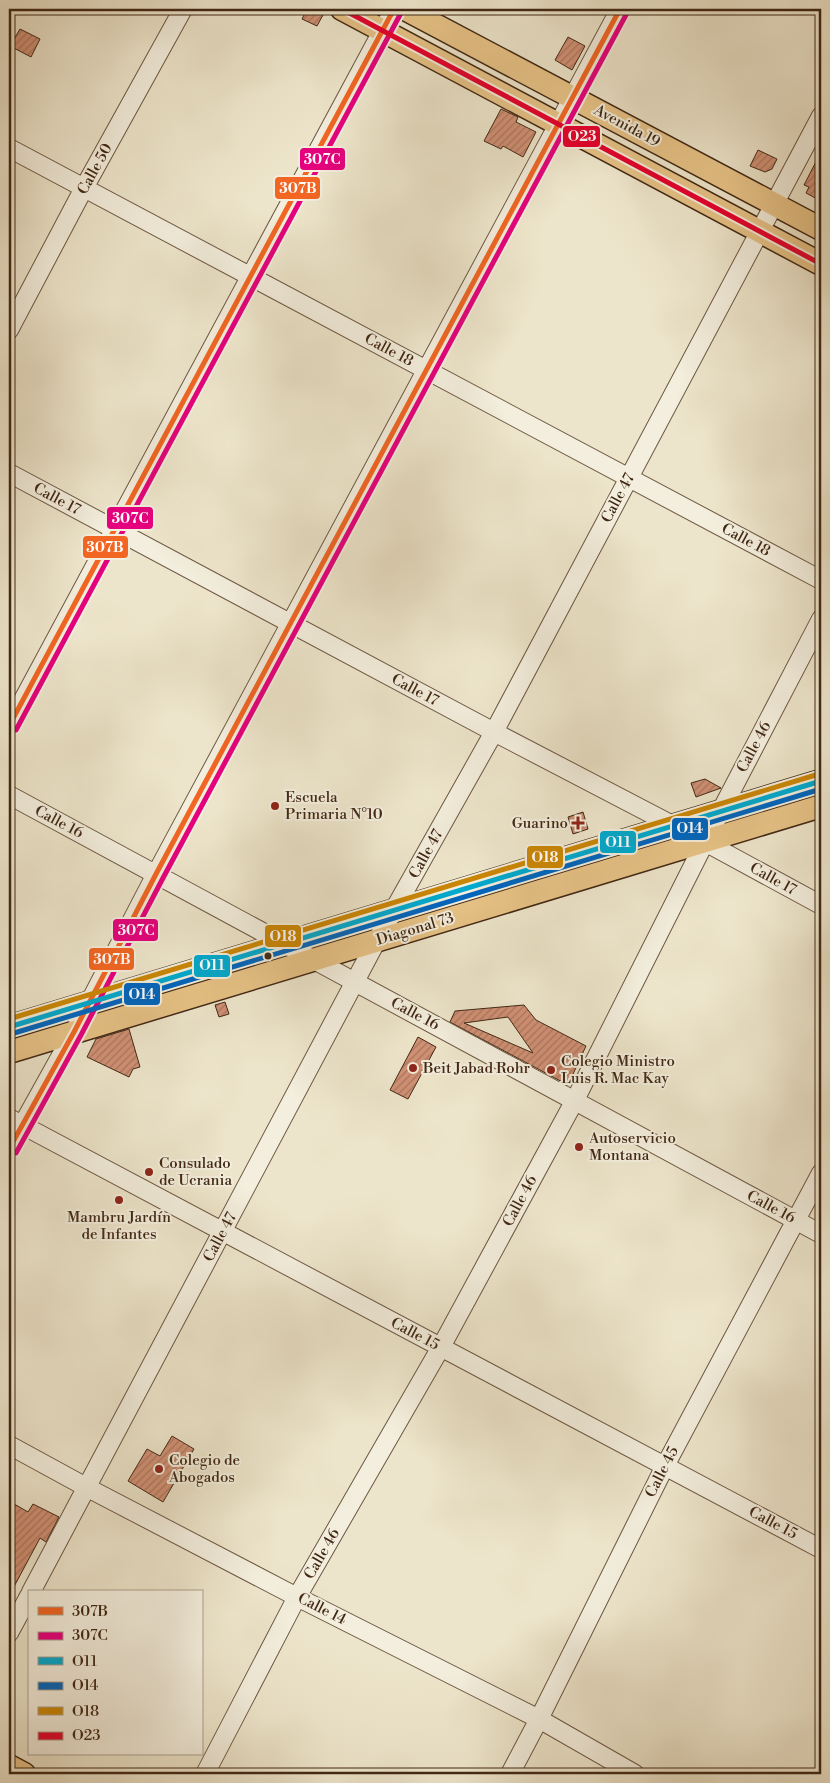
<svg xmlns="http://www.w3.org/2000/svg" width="830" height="1783" font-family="'Libre Bodoni',serif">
<defs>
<pattern id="building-hatch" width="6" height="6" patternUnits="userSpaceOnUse" patternTransform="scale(1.25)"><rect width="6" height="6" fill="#d19175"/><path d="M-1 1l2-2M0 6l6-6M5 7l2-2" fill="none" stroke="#ab765f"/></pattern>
</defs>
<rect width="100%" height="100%" fill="#ede5cb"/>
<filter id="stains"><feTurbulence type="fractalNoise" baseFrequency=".004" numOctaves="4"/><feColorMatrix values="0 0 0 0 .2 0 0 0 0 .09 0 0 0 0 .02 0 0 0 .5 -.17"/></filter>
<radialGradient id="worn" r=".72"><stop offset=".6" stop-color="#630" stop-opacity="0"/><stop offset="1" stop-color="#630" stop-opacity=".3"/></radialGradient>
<!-- building -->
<path fill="url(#building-hatch)" stroke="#412814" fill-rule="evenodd" d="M307,9H310L323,15L317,26L302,19Z
M20,29L40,39L31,57L10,46Z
M568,37L585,46L572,70L555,60Z
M501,109L518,117L516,122L536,132L523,157L503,146L501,149L484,141Z
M758,150L777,159L772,169L765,172L750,166Z
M821,152V201L806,193L809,187L804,185Z
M705,779L721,788L696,797L691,783Z
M583,812L588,829L573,834L568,817Z
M225,1002L229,1014L219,1017L215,1005Z
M524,1005L536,1020L586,1046L568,1085L450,1022L455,1011ZM508,1017L533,1053L464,1023Z
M129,1029L140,1067L133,1069L129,1077L87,1057L96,1039Z
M418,1037L436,1047L408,1099L390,1090Z
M172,1436L194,1449L163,1502L128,1481L147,1449L160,1456Z
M9,1501L28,1512L33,1504L59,1517L46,1542L40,1538L9,1596Z"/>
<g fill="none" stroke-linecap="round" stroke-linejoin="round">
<defs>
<path id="minor" d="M9,148L821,580
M9,330L84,188L183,9
M9,473L494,732L705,842L821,905
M9,726L394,9
M9,795L821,1234
M9,1118L821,1549
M9,1149L74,1032L156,874L620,9
M9,1445L86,1487L297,1597L539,1719L635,1774
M31,1592L377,940L494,732L821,116
M9,1633L29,1596
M205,1774L297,1597L441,1347L575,1100L712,828L821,619
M510,1774L539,1719L665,1466L821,1173"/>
<path id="major" d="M342,9L821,264
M405,9L821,229
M9,1027L821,781
M9,1052L821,806
M9,1766L24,1774"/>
</defs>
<!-- minor casing -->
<use href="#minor" stroke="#6c5742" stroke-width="20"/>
<!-- major casing -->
<use href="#major" stroke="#412814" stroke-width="25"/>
<!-- minor -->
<use href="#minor" stroke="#f3eedd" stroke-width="18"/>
<!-- major -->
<use href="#major" stroke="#e6c286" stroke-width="22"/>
<defs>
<path id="bus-1" d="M9,726L394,9
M9,1149L74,1032L156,874L620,9"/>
<path id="bus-2" d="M16,730L401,13
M16,1153L81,1035L163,878L627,13"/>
<path id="bus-3" d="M9,1027L821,781"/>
<path id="bus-4" d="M11,1034L821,789"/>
<path id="bus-5" d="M9,1019L819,774"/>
<path id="bus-6" d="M342,9L821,264"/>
</defs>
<!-- bus-1 casing -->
<use href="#bus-1" stroke="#f3eedd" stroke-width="9"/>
<!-- bus-2 casing -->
<use href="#bus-2" stroke="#f3eedd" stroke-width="9"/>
<!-- bus-3 casing -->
<use href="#bus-3" stroke="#f3eedd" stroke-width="9"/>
<!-- bus-4 casing -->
<use href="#bus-4" stroke="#f3eedd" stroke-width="9"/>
<!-- bus-5 casing -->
<use href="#bus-5" stroke="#f3eedd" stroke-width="9"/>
<!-- bus-6 casing -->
<use href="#bus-6" stroke="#f3eedd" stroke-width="9"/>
<!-- bus-1 -->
<use href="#bus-1" stroke="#f26522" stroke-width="5"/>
<!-- bus-2 -->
<use href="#bus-2" stroke="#e5007d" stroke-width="5"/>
<!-- bus-3 -->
<use href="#bus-3" stroke="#00a9ce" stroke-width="5"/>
<!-- bus-4 -->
<use href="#bus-4" stroke="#0065bd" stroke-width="5"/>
<!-- bus-5 -->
<use href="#bus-5" stroke="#ca8605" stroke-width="5"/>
<!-- bus-6 -->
<use href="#bus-6" stroke="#e4002b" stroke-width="5"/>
</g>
<!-- markers -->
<g fill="#8f2418" stroke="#f3eedd" stroke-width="2">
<circle cx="275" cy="806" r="5"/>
<path d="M575.5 815.5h5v5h5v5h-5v5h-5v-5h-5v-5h5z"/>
<circle cx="413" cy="1068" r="5"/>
<circle cx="551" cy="1070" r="5"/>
<circle cx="579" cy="1147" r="5"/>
<circle cx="149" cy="1172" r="5"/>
<circle cx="119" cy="1200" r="5"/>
<circle cx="159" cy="1469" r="5"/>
</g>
<circle fill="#412814" stroke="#f3eedd" stroke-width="2" cx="268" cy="956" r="4.5"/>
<g text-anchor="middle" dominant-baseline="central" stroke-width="4" stroke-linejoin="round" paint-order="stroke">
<!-- street labels -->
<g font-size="15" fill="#412814" stroke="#f3eedd">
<text transform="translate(627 126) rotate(28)">Avenida 19</text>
<text transform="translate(95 169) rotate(-61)">Calle 50</text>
<text transform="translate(389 350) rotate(28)">Calle 18</text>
<text transform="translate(618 498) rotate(-62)">Calle 47</text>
<text transform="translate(57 499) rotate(28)">Calle 17</text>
<text transform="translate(746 540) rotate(28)">Calle 18</text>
<text transform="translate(415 690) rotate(28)">Calle 17</text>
<text transform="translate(754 747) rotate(-62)">Calle 46</text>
<text transform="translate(59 822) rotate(28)">Calle 16</text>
<text transform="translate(426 854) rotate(-61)">Calle 47</text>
<text transform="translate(773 879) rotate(29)">Calle 17</text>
<text transform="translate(415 929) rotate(-17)">Diagonal 73</text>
<text transform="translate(415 1014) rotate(28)">Calle 16</text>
<text transform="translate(520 1201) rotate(-62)">Calle 46</text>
<text transform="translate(771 1207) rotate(28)">Calle 16</text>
<text transform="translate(220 1237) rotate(-62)">Calle 47</text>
<text transform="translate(415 1334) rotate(28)">Calle 15</text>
<text transform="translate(662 1472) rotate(-63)">Calle 45</text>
<text transform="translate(773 1523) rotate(28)">Calle 15</text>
<text transform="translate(322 1554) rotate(-60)">Calle 46</text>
<text transform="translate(322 1609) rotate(27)">Calle 14</text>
</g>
<!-- poi labels -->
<g font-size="15" fill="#412814" stroke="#f3eedd" text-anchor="start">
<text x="285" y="797">Escuela<tspan x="285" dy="17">Primaria N°10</tspan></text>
<text x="568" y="823" text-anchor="end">Guarino</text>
<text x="561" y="1061">Colegio Ministro<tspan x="561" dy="17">Luis R. Mac Kay</tspan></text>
<text x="423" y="1068">Beit Jabad Rohr</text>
<text x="589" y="1138">Autoservicio<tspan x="589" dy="17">Montana</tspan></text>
<text x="159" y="1163">Consulado<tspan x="159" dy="17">de Ucrania</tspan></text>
<text x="119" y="1217" text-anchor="middle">Mambru Jardín<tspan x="119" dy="17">de Infantes</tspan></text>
<text x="169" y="1460">Colegio de<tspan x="169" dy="17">Abogados</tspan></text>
</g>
</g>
<g stroke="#f3eedd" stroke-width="2">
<rect x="562" y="125" width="39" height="23" rx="5" fill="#e4002b"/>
<rect x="299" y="147" width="47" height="24" rx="5" fill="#e5007d"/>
<rect x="274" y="176" width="47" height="24" rx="5" fill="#f26522"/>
<rect x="106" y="506" width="48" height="24" rx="5" fill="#e5007d"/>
<rect x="82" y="535" width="47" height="24" rx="5" fill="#f26522"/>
<rect x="671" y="817" width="38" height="24" rx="5" fill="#0065bd"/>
<rect x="599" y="830" width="38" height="24" rx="5" fill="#00a9ce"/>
<rect x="526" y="845" width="38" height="24" rx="5" fill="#ca8605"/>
<rect x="112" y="918" width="47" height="24" rx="5" fill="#e5007d"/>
<rect x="264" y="924" width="38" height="24" rx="5" fill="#ca8605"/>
<rect x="88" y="947" width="47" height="24" rx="5" fill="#f26522"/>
<rect x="193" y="954" width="38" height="24" rx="5" fill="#00a9ce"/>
<rect x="123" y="982" width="38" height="24" rx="5" fill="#0065bd"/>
</g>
<g font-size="14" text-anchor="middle" font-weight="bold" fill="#fff">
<text x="582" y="141">O23</text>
<text x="322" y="164">307C</text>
<text x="298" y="193">307B</text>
<text x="130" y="523">307C</text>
<text x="105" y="552">307B</text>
<text x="690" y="833">O14</text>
<text x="618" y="847">O11</text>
<text x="545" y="862">O18</text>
<text x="136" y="935">307C</text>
<text x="283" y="941">O18</text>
<text x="112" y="964">307B</text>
<text x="212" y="970">O11</text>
<text x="142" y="999">O14</text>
</g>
<!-- margin -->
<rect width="830" height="1783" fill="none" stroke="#ede5cb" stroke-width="30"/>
<rect x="10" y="10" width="810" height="1763" fill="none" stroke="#412814" stroke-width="2.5"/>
<rect x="15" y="15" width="800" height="1753" fill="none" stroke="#412814"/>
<!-- legend -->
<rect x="28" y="1590" width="175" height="165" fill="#f3eedd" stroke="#ac9f8d"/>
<rect x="38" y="1607" width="25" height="8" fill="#f26522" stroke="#ac9f8d"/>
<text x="72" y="1616" font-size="15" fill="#412814">307B</text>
<rect x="38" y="1632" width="25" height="8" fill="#e5007d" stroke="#ac9f8d"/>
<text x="72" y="1640" font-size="15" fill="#412814">307C</text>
<rect x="38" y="1657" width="25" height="8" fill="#00a9ce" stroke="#ac9f8d"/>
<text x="72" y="1666" font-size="15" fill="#412814">O11</text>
<rect x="38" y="1682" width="25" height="8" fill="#0065bd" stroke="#ac9f8d"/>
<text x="72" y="1690" font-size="15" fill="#412814">O14</text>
<rect x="38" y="1707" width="25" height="8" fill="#ca8605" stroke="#ac9f8d"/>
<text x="72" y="1716" font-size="15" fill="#412814">O18</text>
<rect x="38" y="1732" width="25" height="8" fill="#e4002b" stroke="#ac9f8d"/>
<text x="72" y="1740" font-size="15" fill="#412814">O23</text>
<rect width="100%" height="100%" filter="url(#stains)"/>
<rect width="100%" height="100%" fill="url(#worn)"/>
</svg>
